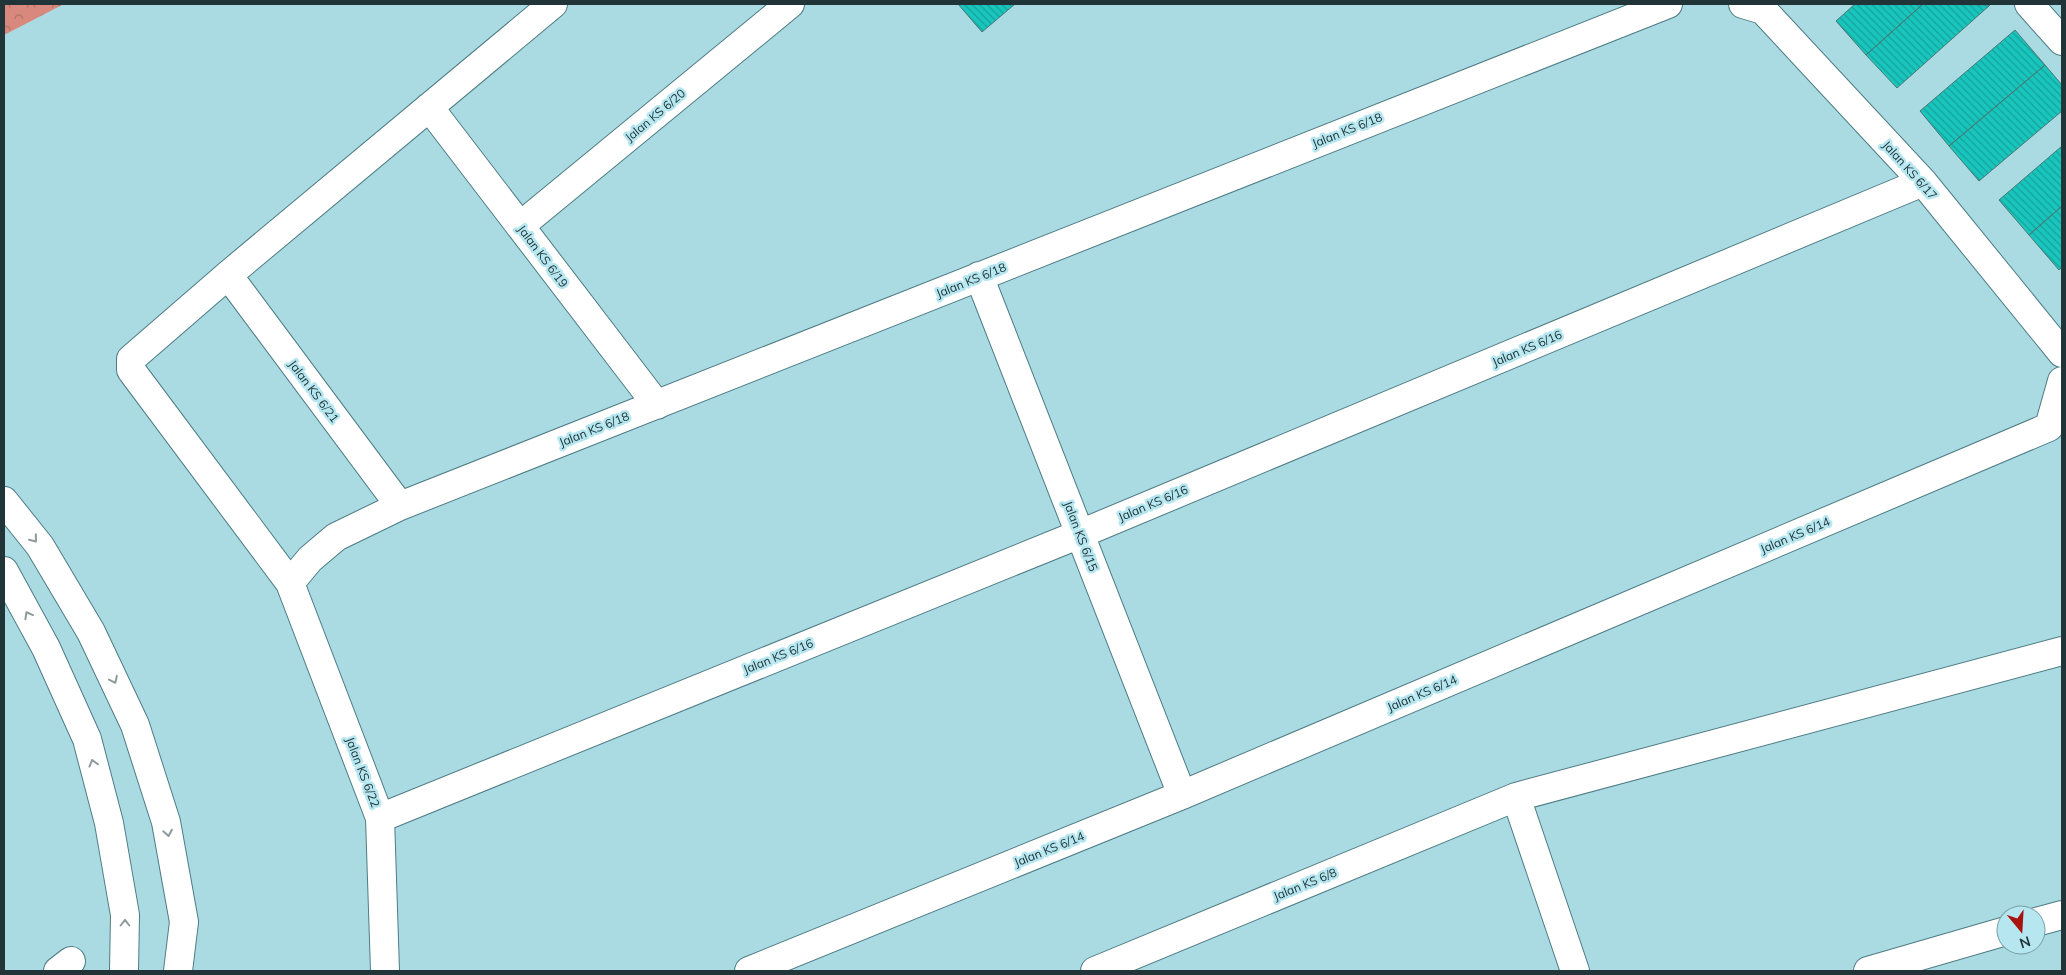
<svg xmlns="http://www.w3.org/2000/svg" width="2066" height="975" font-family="Mulish,sans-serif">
<defs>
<pattern id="forest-crowns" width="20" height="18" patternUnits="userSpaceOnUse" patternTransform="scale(1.25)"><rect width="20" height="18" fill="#d8887c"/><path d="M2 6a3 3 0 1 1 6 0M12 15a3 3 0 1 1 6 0" fill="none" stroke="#af7067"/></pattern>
<pattern id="building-back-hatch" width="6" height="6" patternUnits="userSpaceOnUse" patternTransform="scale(1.25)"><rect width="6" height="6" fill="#18c6bd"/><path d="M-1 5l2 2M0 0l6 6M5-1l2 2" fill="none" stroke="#15a29b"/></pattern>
</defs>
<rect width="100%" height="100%" fill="#aadae2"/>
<!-- forest -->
<path fill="url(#forest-crowns)" d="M4,4H64L4,35Z"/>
<!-- building -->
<path fill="url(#building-back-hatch)" stroke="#4a7975" d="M958,4H1015L982,32Z
M1855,4H1923L1866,55L1836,21Z
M1923,4L1990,5L1897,88L1866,55Z
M2015,30L2045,65L1949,146L1920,111Z
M2045,65L2062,85V111L1979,181L1949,146Z
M2062,146V206L2029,235L1999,200Z
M2062,206V267L2059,270L2029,235Z"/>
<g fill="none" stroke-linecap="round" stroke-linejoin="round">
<defs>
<path id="minor" d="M1743,4L1763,10L1923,182L2062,353
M2029,4L2062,41
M429,107L657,405
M520,226L790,4
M228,275L400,506
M979,276L1182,795
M4,501L40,546L91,632L135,725L166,822L184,922L178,971
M4,571L46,648L87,739L109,823L125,915L124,971
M290,583L310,559L336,537L400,506L1668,4
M1516,797L1575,971
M380,818L1080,534L1923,182
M2036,922L2062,915
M58,971L71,961
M385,971L380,818L290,583L131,370V359L228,275L553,4
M749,971L1182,795L2049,427L2062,381
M1095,971L1516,797L2062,651
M1868,971L2006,931"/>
</defs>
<!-- minor casing -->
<use href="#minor" stroke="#4e7c84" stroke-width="30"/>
<!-- minor -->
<use href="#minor" stroke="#fff" stroke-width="28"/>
</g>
<!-- one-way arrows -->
<defs><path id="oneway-chevron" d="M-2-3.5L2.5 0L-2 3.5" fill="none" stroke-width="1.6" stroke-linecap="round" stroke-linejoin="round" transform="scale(1.25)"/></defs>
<g stroke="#909a9c">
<use href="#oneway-chevron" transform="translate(34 539) rotate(51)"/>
<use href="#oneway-chevron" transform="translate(28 615) rotate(-119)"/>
<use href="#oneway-chevron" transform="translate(114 680) rotate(65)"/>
<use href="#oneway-chevron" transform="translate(93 763) rotate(-105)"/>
<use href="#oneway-chevron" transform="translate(168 833) rotate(80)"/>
<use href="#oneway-chevron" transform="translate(125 923) rotate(-90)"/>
</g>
<g text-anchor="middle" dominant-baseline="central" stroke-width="5" stroke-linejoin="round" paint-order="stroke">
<!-- street labels -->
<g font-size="12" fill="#213538" stroke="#b6e7f0">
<text transform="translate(655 115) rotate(-40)">Jalan KS 6/20</text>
<text transform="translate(1347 130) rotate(-22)">Jalan KS 6/18</text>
<text transform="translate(1910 170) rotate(48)">Jalan KS 6/17</text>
<text transform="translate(543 256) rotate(53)">Jalan KS 6/19</text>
<text transform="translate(971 280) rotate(-22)">Jalan KS 6/18</text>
<text transform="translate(1527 348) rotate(-23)">Jalan KS 6/16</text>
<text transform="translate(314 391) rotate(53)">Jalan KS 6/21</text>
<text transform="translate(594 429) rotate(-22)">Jalan KS 6/18</text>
<text transform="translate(1153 503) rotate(-23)">Jalan KS 6/16</text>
<text transform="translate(1795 535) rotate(-23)">Jalan KS 6/14</text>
<text transform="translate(1081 536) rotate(69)">Jalan KS 6/15</text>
<text transform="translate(778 656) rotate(-22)">Jalan KS 6/16</text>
<text transform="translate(1422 693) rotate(-23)">Jalan KS 6/14</text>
<text transform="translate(363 772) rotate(69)">Jalan KS 6/22</text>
<text transform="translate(1049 849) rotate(-22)">Jalan KS 6/14</text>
<text transform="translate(1305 884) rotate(-22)">Jalan KS 6/8</text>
</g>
</g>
<!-- border -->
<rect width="2066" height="975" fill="none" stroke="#213538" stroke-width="10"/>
<!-- north arrow -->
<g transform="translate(2021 930) rotate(162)"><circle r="24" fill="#b6e7f0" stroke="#7aa0a6"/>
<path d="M0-4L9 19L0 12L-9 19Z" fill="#a7140e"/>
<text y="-8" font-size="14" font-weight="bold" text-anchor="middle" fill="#213538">N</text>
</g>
</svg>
